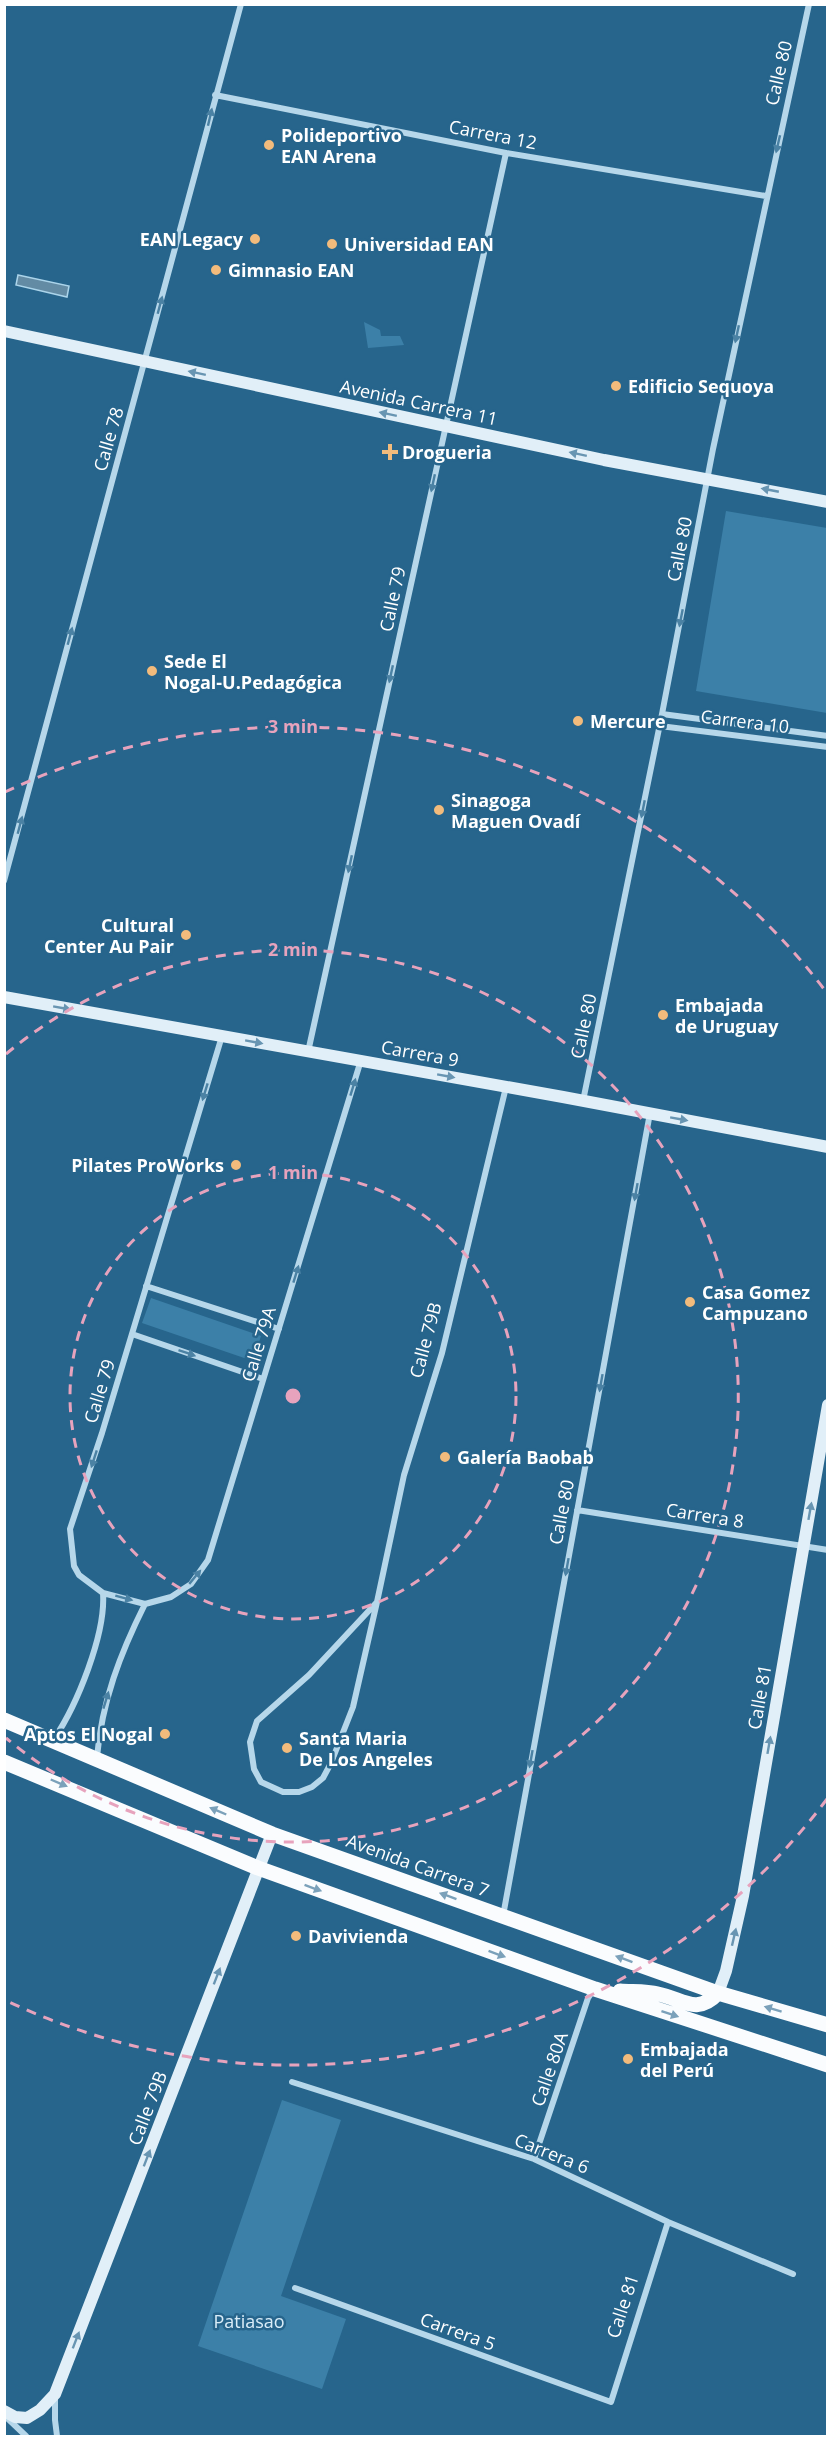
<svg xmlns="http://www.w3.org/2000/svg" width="832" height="2441" font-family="'Open Sans',sans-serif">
<rect width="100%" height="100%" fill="#27658c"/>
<!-- green -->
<path fill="#3c80a8" d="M364,322L380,330L381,336H400L404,345L368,348Z
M726,511L827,528V713L696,691Z
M151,1298L261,1336L253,1361L142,1323Z
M282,2100L341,2120L281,2296L346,2319L322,2389L198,2346Z"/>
<!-- water -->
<path fill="#638ba4" stroke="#abd4ea" stroke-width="1.5" d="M18,275L69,286L67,297L16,285Z"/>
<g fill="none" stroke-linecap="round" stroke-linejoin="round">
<!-- street -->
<path stroke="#b6d7ea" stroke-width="6" d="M215,95L506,153L766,196
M662,714L828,736
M660,726L828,747
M4,881L241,4
M222,1036L102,1433L70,1529L74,1566L79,1575L103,1593L145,1604L171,1597L191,1584L208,1560L361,1060
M308,1052L506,153
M583,1101L662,714L713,449L809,4
M146,1286L279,1329
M132,1334L263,1379
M577,1510L828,1550
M377,1602L309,1675L257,1721L250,1742L254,1769L261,1782L283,1792H299L312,1787L323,1778L331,1763L353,1707L377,1602L404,1475L442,1353L506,1087
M54,1739C77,1705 106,1634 103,1593
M97,1757C102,1701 120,1654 145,1604
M503,1916L650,1113
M292,2082L534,2159L668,2222L793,2274
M534,2159L588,1998L594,1989
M295,2288L611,2402L668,2222
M55,2395V2420L57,2436
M5,2416L26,2436"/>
<!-- secondary -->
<path stroke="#e1eff8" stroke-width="12" d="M4,331L604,460L828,502
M4,997L563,1097L828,1147
M718,1993L726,1971L743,1896L828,1405
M4,2411L15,2417L27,2418L40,2410L55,2394L272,1834"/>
<!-- primary -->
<path stroke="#fafcfe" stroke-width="15" d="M4,1720L272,1834L718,1993L828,2025
M4,1762L258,1868L595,1989L828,2065
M620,1991C632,1992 646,1991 658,1994C683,1999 696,2016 718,1993"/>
</g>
<!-- one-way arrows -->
<defs><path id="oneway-solid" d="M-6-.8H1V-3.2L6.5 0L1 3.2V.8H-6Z" transform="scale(1.5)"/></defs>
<g fill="#4b82a4">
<use href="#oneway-solid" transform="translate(210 117) rotate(-77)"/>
<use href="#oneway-solid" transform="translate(778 144) rotate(103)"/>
<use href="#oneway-solid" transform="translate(160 305) rotate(-75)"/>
<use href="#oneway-solid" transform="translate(737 334) rotate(102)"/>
<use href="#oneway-solid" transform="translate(433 483) rotate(102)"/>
<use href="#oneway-solid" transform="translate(681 618) rotate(101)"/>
<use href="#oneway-solid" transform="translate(70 636) rotate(-75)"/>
<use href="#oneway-solid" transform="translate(391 674) rotate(102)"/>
<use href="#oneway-solid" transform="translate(643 809) rotate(101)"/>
<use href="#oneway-solid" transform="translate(20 825) rotate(-75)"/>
<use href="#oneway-solid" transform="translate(350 864) rotate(102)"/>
<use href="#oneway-solid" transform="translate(353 1087) rotate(-73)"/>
<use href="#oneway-solid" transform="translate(205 1092) rotate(107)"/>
<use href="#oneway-solid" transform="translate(636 1192) rotate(100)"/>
<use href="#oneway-solid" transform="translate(296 1274) rotate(-73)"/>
<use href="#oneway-solid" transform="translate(187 1353) rotate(19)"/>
<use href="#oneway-solid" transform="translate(601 1383) rotate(100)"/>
<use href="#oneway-solid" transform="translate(94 1459) rotate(108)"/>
<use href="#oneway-solid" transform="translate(567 1567) rotate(100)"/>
<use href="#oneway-solid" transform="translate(195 1577) rotate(-50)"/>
<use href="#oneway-solid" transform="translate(124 1598) rotate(15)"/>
<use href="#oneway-solid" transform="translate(106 1700) rotate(-73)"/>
<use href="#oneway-solid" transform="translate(531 1759) rotate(100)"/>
</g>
<g fill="#6895b2">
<use href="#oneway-solid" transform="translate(197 373) rotate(-168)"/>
<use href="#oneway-solid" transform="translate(388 414) rotate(-168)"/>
<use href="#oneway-solid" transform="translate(578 454) rotate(-168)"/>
<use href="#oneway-solid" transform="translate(770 490) rotate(-169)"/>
<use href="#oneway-solid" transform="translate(62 1008) rotate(10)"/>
<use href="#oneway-solid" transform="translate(254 1042) rotate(10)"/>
<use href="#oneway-solid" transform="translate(446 1076) rotate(10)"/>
<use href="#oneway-solid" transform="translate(679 1119) rotate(10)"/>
<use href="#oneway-solid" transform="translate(810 1511) rotate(-80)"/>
<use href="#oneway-solid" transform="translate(769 1745) rotate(-80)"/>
<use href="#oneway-solid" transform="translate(734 1937) rotate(-77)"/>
<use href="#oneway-solid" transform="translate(217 1976) rotate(-69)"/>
<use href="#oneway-solid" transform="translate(147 2158) rotate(-69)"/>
<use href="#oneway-solid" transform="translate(76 2340) rotate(-69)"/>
</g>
<g fill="#7ba1ba">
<use href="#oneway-solid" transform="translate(59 1783) rotate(23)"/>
<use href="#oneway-solid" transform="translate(218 1811) rotate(-157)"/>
<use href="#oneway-solid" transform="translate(313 1888) rotate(20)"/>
<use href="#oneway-solid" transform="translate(448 1896) rotate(-160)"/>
<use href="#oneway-solid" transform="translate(497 1954) rotate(20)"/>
<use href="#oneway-solid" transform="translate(624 1959) rotate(-160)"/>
<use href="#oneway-solid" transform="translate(773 2009) rotate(-163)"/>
<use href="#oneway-solid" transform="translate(670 2014) rotate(18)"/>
</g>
<!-- distance rings -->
<g fill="none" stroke="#e7a3bd" stroke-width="3" stroke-dasharray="10 8">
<circle cx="293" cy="1396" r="223"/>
<path d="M6 1054A446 446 0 1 1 6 1738"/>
<path d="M827 1799A669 669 0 0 1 5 2000M5 792A669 669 0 0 1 827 993"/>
</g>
<!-- markers -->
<g fill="#f2bb7c" stroke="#27658c" stroke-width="2">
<circle cx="269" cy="145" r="6"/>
<circle cx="255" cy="239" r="6"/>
<circle cx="332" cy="244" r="6"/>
<circle cx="216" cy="270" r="6"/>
<circle cx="616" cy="386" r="6"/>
<path d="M387 443h6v6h6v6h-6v6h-6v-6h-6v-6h6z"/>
<circle cx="152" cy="671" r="6"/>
<circle cx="578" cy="721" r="6"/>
<circle cx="439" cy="810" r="6"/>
<circle cx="186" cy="935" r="6"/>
<circle cx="663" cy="1015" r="6"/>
<circle cx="236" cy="1165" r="6"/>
<circle cx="690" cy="1302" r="6"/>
<circle cx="445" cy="1457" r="6"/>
<circle cx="165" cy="1734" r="6"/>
<circle cx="287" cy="1748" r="6"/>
<circle cx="296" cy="1936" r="6"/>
<circle cx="628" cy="2059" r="6"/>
</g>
<g text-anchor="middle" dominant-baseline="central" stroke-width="5" stroke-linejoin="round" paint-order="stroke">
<!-- street labels -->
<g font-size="18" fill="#fff" stroke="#27658c">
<text transform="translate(778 73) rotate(-77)">Calle 80</text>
<text transform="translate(493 134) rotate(11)">Carrera 12</text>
<text transform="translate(419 402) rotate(12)">Avenida Carrera 11</text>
<text transform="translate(108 439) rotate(-74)">Calle 78</text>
<text transform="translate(679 549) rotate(-79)">Calle 80</text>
<text transform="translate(392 599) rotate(-78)">Calle 79</text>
<text transform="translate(745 721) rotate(7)">Carrera 10</text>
<text transform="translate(583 1026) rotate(-78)">Calle 80</text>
<text transform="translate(420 1053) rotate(10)">Carrera 9</text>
<text transform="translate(425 1340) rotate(-75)">Calle 79B</text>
<text transform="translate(258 1344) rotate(-73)">Calle 79A</text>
<text transform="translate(99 1391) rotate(-73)">Calle 79</text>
<text transform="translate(561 1512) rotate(-79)">Calle 80</text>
<text transform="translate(705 1515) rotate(9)">Carrera 8</text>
<text transform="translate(759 1697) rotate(-80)">Calle 81</text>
<text transform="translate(418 1865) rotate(20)">Avenida Carrera 7</text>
<text transform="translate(549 2069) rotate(-71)">Calle 80A</text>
<text transform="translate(147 2108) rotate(-69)">Calle 79B</text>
<text transform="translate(552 2153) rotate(22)">Carrera 6</text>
<text transform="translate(622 2306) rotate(-72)">Calle 81</text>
<text transform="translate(458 2331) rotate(20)">Carrera 5</text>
</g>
<!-- poi labels -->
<g font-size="18" font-weight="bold" fill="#fff" stroke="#27658c" text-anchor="start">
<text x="281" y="135">Polideportivo<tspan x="281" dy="21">EAN Arena</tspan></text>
<text x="243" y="239" text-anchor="end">EAN Legacy</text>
<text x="344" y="244">Universidad EAN</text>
<text x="228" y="270">Gimnasio EAN</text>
<text x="628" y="386">Edificio Sequoya</text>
<text x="402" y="452">Drogueria</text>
<text x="164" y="661">Sede El<tspan x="164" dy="21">Nogal-U.Pedagógica</tspan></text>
<text x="590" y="721">Mercure</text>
<text x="451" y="800">Sinagoga<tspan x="451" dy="21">Maguen Ovadí</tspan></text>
<text x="174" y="925" text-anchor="end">Cultural<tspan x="174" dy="21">Center Au Pair</tspan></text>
<text x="675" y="1005">Embajada<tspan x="675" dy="21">de Uruguay</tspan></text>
<text x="224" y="1165" text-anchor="end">Pilates ProWorks</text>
<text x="702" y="1292">Casa Gomez<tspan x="702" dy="21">Campuzano</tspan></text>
<text x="457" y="1457">Galería Baobab</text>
<text x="153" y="1734" text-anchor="end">Aptos El Nogal</text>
<text x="299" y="1738">Santa Maria<tspan x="299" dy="21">De Los Angeles</tspan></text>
<text x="308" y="1936">Davivienda</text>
<text x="640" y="2049">Embajada<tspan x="640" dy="21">del Perú</tspan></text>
</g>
<!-- park labels -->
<g font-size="18" fill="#daedf8" stroke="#27658c">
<text x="249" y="2321">Patiasao</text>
</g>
</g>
<circle cx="293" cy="1396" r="9" fill="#e7a3bd" stroke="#27658c" stroke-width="3"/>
<g font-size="18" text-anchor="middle" font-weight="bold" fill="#e7a3bd" stroke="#27658c" stroke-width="5" stroke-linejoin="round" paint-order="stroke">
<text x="293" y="733">3 min</text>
<text x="293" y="956">2 min</text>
<text x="293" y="1179">1 min</text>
</g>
<!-- border -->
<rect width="832" height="2441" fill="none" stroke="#ffffff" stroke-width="12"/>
</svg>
